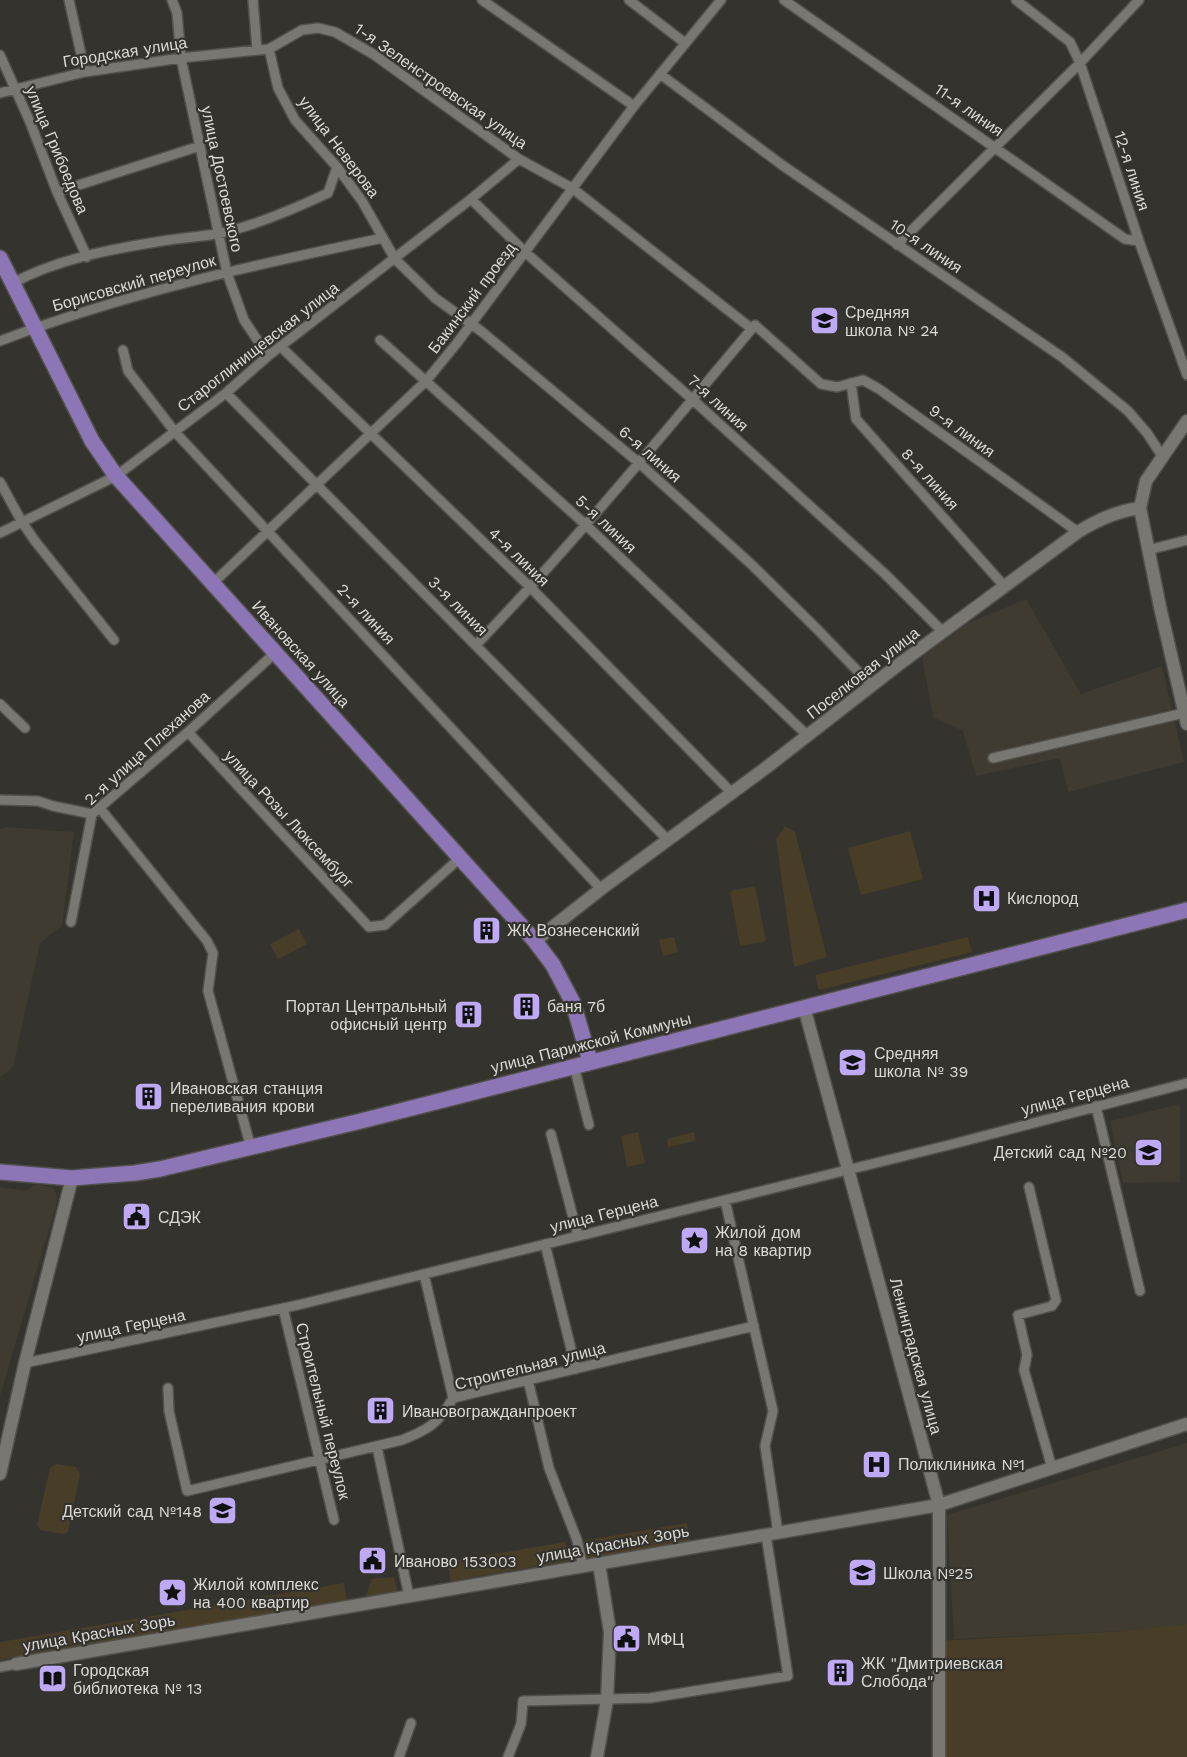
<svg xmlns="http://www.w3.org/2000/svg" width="1187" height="1757" font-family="'Work Sans',sans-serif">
<rect width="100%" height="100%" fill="#35332e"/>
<!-- built -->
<path fill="#3f3b30" d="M1026,599L1081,694L1162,666L1184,762L1068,792L1060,758L976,776L963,731L933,717L922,657L969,623Z
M5,827L74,832L62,926L40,943L13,1067L0,1077V829Z
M1180,1104V1182L1123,1183L1110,1121Z
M36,1184L47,1186L54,1189L57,1196V1202L0,1396V1187L25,1191Z
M1187,1443V1628L954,1639L947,1515Z"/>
<!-- green -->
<path fill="#483e28" d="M785,826L795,832L827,957L794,967L776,839Z
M910,831L923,879L861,895L848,848Z
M755,886L766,941L740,946L730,891Z
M299,929L307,944L278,959L270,944Z
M674,937L678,952L663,956L659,940Z
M968,937L972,952L819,990L815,975Z
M638,1132L645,1163L627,1167L621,1136Z
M694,1132L695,1141L668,1147L667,1139Z
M56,1464L76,1467L80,1474L68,1532L62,1534L40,1530L37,1525L50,1468Z
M687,1523L690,1542L585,1560L582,1541Z
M565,1542L573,1560L451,1581L447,1562Z
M394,1577L398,1594L365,1598L372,1579Z
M344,1583L347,1600L0,1660V1642Z
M1187,1624V1757H938L939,1641L1126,1631Z"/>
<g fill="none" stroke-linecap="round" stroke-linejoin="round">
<defs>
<path id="minor" d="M69,0L85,72
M172,0L177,13L181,58L227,273L244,320L268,356
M253,0L257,50
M482,0L634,106
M629,0L685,43
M784,0L1125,239L1139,241
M1016,0L1070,42L1080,63L1139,241L1187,375
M269,49L278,88L295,120L337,167L362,201L395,259L435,298L481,331L638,462L751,564L818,630L872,686
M0,55L30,122L57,192L87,257
M660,74L782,165L1062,357L1128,411L1147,433L1162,456
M0,93L85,72L181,58L269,49L302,30L318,28L335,32L373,54L519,159L572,188L752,329
M57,192L200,146
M471,199L525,252L692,399L885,574L943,632
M897,245L1080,63L1139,0
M13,283C57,259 112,249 162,241C180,238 198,237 216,234C253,227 294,209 328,193L337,167
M380,340L586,525L808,736
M0,341C123,294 253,265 383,238
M281,347L531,588L732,793
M123,350L128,371L175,432L601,889
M851,383L856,419L1005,587
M226,393L668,840
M0,482L22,522L35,541L114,640
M0,533L116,476L226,393L268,356L471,199L519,159
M1148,550L1187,540
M212,584L426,381L457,343L634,106L721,0
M476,645C574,543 664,433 755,325L821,384L837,387L863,380L879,389L1078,532
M0,704L25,728
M188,732L369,927L385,925L460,858
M993,758L1184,713
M0,800L38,801L53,806L92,814
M99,807L207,941L213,953L208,991L251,1148
M71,922L92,814L188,732L275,653
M574,1066L589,1125
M1096,1106L1140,1291
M551,1134L578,1236
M1029,1187L1056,1300L1052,1306L1018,1315L1027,1355L1024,1370L1052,1468
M725,1200L773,1411L765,1446L778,1533
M545,1244L576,1369
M424,1274L453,1398
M283,1308L334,1520
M25,1363L298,1305L949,1145L1187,1083
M528,1380L549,1468L577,1540L583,1567
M168,1388L169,1411L187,1491L402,1440C428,1430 439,1423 453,1398L754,1326
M377,1447L409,1596
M0,1667L16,1664
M399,1757L411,1723
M508,1757L521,1724L523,1701L650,1698L788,1676L766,1535"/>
<path id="tertiary" d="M1187,421L1146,481L1140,508L1160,607L1187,724
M535,941L601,889L767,767L898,665L1078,532C1097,520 1117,511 1140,508
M804,1007L939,1505V1757
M0,1474L25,1363L72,1178
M16,1664L939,1505L1187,1424
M597,1757L607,1700L610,1632L599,1564"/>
<path id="primary" d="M0,258L92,441L116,476L535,941L553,965L573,1003L590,1061
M0,1172L72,1178L135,1173L160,1169L361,1121L1187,910"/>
</defs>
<!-- minor casing -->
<use href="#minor" stroke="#52504c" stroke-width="12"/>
<!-- tertiary casing -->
<use href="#tertiary" stroke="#52504c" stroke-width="15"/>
<!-- primary casing -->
<use href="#primary" stroke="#52504c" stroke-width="18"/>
<!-- minor -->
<use href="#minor" stroke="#797771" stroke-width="9"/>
<!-- tertiary -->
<use href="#tertiary" stroke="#797771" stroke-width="12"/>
<!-- primary -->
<use href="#primary" stroke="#8d76b6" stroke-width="15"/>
</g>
<!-- icons -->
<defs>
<symbol id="school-square" viewBox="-11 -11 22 22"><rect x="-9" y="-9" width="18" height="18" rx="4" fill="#bea9f4" stroke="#35332e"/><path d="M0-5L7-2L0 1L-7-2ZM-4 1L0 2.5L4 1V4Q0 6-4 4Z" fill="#111"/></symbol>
<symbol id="hospital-square" viewBox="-11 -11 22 22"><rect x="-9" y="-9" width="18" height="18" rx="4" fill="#bea9f4" stroke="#35332e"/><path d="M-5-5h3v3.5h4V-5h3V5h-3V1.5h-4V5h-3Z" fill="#111"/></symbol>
<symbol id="building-square" viewBox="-11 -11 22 22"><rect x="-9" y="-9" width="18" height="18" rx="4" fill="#bea9f4" stroke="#35332e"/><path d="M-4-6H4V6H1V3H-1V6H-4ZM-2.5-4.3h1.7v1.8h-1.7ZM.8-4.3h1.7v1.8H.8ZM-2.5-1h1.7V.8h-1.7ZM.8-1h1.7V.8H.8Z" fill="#111"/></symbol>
<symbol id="civic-square" viewBox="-11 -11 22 22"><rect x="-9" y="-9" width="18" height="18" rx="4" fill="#bea9f4" stroke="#35332e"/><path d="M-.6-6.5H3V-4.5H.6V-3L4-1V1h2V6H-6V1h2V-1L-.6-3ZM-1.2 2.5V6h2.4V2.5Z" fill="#111"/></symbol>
<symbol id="sight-square" viewBox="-11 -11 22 22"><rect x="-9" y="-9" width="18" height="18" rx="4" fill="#bea9f4" stroke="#35332e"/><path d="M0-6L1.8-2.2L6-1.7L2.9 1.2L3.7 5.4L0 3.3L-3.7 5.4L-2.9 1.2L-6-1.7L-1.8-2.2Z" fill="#111"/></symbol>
<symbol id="library-square" viewBox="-11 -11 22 22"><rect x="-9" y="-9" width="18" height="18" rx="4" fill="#bea9f4" stroke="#35332e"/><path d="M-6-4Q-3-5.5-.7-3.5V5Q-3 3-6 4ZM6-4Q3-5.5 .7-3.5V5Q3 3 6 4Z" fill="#111"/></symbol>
</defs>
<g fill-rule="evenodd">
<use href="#school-square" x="808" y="304" width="33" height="33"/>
<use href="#hospital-square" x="970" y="882" width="33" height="33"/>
<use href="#building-square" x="470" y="914" width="33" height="33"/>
<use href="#building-square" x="510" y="990" width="33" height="33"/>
<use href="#building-square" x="452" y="998" width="33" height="33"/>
<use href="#school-square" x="836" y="1046" width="33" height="33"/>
<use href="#building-square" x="132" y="1080" width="33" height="33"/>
<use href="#school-square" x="1132" y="1136" width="33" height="33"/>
<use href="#civic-square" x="120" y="1200" width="33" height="33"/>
<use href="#sight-square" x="678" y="1224" width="33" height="33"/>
<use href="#building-square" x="364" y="1394" width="33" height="33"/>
<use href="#hospital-square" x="860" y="1448" width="33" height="33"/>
<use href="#school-square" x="206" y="1494" width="33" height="33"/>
<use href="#civic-square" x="356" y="1544" width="33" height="33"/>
<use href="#school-square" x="846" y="1556" width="33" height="33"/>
<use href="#sight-square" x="156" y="1576" width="33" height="33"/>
<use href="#civic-square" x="610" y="1622" width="33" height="33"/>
<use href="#building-square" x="824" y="1656" width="33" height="33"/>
<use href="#library-square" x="36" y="1662" width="33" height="33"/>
</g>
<g text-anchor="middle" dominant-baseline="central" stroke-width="4.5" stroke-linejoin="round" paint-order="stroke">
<!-- street labels -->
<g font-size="16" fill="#dad9d6" stroke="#35332e">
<text transform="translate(125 52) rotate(-9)">Городская улица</text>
<text transform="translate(441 86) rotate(35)">1-я Зеленстроевская улица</text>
<text transform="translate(969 110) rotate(35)">11-я линия</text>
<text transform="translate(339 147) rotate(53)">улица Неверова</text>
<text transform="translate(57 150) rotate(67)">улица Грибоедова</text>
<text transform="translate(1132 171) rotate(72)">12-я линия</text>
<text transform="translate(222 179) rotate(78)">улица Достоевского</text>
<text transform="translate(926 246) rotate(34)">10-я линия</text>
<text transform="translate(134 283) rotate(-16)">Борисовский переулок</text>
<text transform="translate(472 298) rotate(-53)">Бакинский проезд</text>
<text transform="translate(258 347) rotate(-38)">Староглинищевская улица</text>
<text transform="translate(718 403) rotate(42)">7-я линия</text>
<text transform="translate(962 431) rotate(36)">9-я линия</text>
<text transform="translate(650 454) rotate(41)">6-я линия</text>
<text transform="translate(930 479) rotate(48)">8-я линия</text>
<text transform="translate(606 524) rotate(43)">5-я линия</text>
<text transform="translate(519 557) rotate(44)">4-я линия</text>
<text transform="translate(458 606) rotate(45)">3-я линия</text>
<text transform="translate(366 614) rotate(47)">2-я линия</text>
<text transform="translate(301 654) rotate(48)">Ивановская улица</text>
<text transform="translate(863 673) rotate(-38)">Поселковая улица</text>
<text transform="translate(147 748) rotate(-42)">2-я улица Плеханова</text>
<text transform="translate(289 819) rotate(47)">улица Розы Люксембург</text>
<text transform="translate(591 1043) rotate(-14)">улица Парижской Коммуны</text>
<text transform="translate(1075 1096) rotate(-15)">улица Герцена</text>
<text transform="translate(604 1214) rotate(-14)">улица Герцена</text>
<text transform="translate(131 1326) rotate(-12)">улица Герцена</text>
<text transform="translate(916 1356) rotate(75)">Ленинградская улица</text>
<text transform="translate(530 1366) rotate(-14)">Строительная улица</text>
<text transform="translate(323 1411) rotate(76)">Строительный переулок</text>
<text transform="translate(613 1544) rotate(-10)">улица Красных Зорь</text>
<text transform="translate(99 1633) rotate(-10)">улица Красных Зорь</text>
</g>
<!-- poi labels -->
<g font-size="16" fill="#dad9d6" stroke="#35332e" text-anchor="start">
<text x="845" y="312">Средняя<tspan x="845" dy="18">школа № 24</tspan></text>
<text x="1007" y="898">Кислород</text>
<text x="507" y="930">ЖК Вознесенский</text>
<text x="447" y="1006" text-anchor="end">Портал Центральный<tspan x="447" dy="18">офисный центр</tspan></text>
<text x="547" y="1006">баня 7б</text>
<text x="874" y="1053">Средняя<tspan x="874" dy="18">школа № 39</tspan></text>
<text x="170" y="1088">Ивановская станция<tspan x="170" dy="18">переливания крови</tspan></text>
<text x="1127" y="1152" text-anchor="end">Детский сад №20</text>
<text x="158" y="1217">СДЭК</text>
<text x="715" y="1232">Жилой дом<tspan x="715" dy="18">на 8 квартир</tspan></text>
<text x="402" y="1411">Ивановогражданпроект</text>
<text x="898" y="1464">Поликлиника №1</text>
<text x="202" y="1511" text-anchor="end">Детский сад №148</text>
<text x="394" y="1561">Иваново 153003</text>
<text x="883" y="1573">Школа №25</text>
<text x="193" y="1584">Жилой комплекс<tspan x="193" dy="18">на 400 квартир</tspan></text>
<text x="647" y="1639">МФЦ</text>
<text x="861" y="1663">ЖК "Дмитриевская<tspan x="861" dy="18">Слобода"</tspan></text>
<text x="73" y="1670">Городская<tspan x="73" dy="18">библиотека № 13</tspan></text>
</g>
</g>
</svg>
